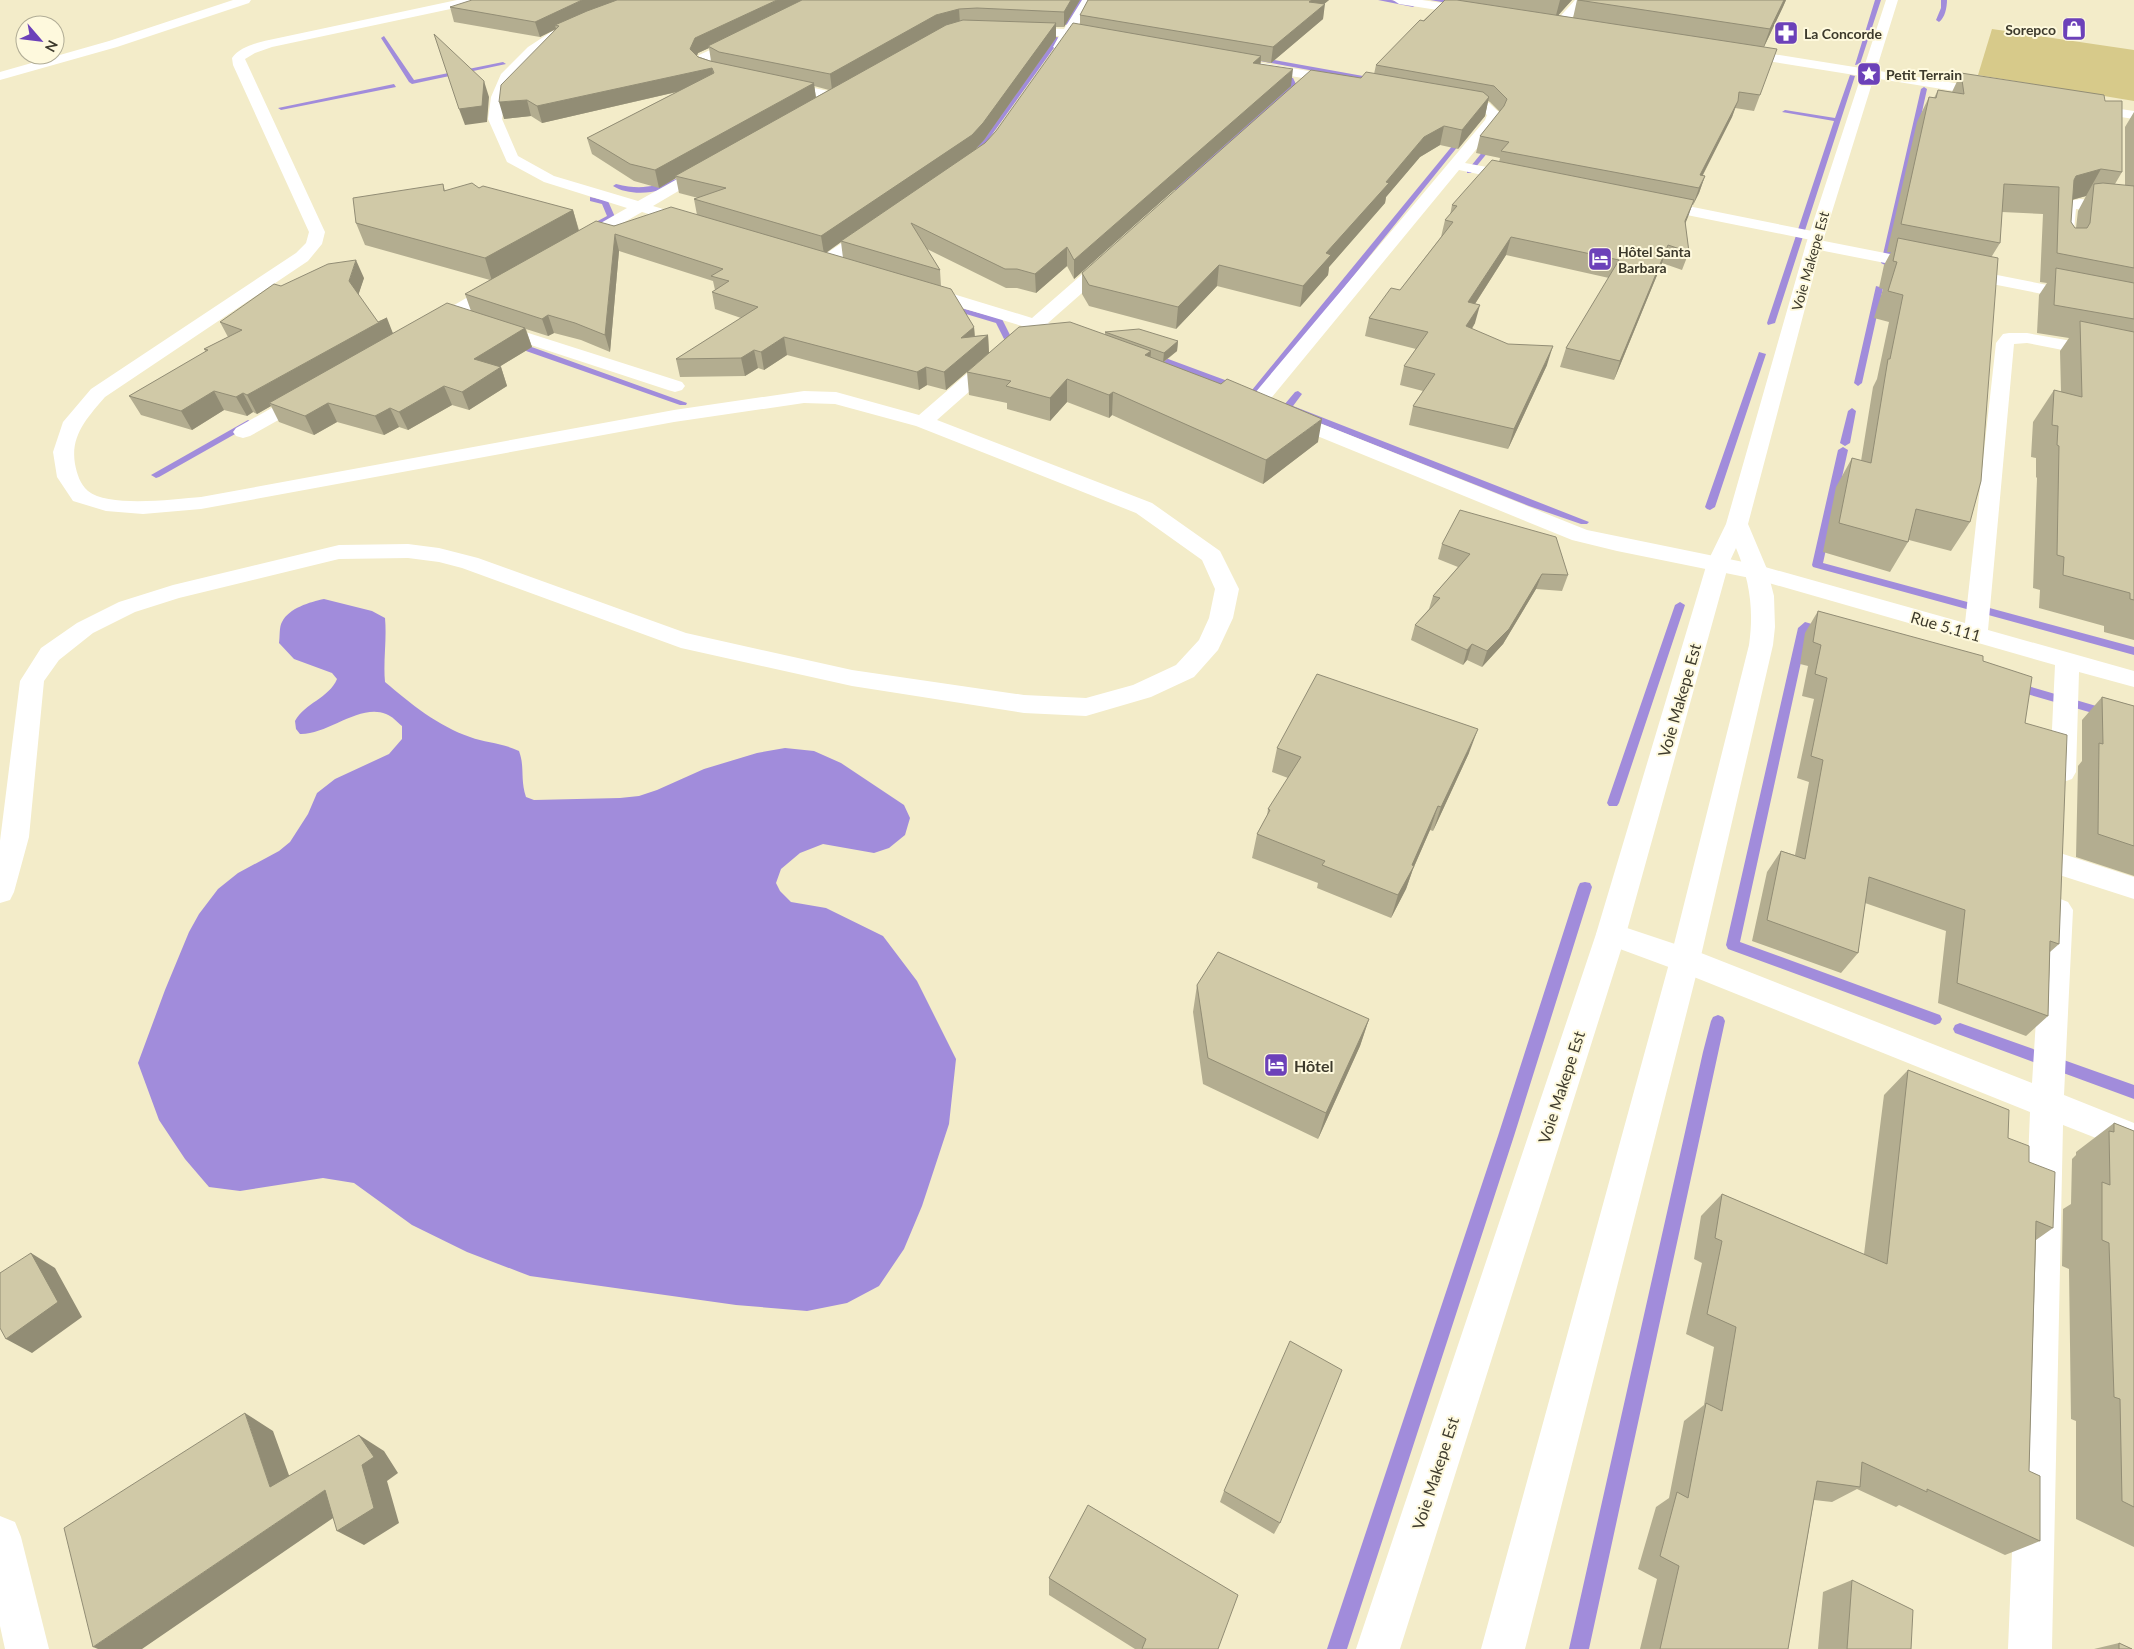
<svg xmlns="http://www.w3.org/2000/svg" width="2134" height="1649" font-family="Lato,sans-serif">
<rect width="100%" height="100%" fill="#f3ecc9"/>
<!-- green -->
<path fill="#d7ca8a" d="M1992,29L2134,50V101L1978,75Z"/>
<!-- water -->
<path fill="#a18cdb" d="M324,599L372,611L385,618C387,640 383,661 385,682C411,704 438,726 470,737C486,743 503,743 519,751C525,767 520,779 526,797L534,800L620,798L639,796L657,790L704,769L757,753L785,748L814,751L841,763L904,805L910,818L905,835L889,848L874,853L823,844L800,853L781,869L776,883L780,891L791,902L826,908L883,936L917,981L956,1059L949,1124L922,1206L904,1249L879,1286L847,1303L807,1311L736,1305L530,1276L467,1252L412,1225L354,1183L323,1178L240,1191L209,1187L185,1159L159,1120L138,1063L165,990L189,932L199,914L218,889L238,873L279,851L290,842L308,814L317,793L335,779L389,754L402,739V726C397,722 392,716 386,714C360,703 327,735 300,734L296,729L295,721C305,703 329,698 337,679L332,673L294,659L279,643C280,637 279,627 282,622C289,608 310,602 324,599Z"/>
<g fill="none" stroke-linecap="round" stroke-linejoin="round">
<!-- stream -->
<path fill="#a18cdb" fill-rule="evenodd" d="M1079,0H1085L1069,24L1048,29V27L1065,22Z
M1378,0H1391L1416,5L1413,7Z
M1430,0H1447L1462,3L1459,5Z
M1875,0H1881L1860,64L1855,65Z
M1941,0H1947C1947,7 1945,18 1939,22L1936,20L1941,8Z
M384,36L414,80L503,62L506,64L412,84L409,82L381,38Z
M1056,37L1061,38L976,157H972V155Z
M1257,57L1363,76L1366,78L1363,80L1255,60Z
M1275,73L1293,78L1296,84L1177,190H1173V188L1290,84L1288,80L1273,76Z
M1850,75L1855,76L1775,323L1768,325L1767,323L1834,121L1782,112L1785,110L1835,118Z
M394,84L396,87L281,110L278,108Z
M1924,87L1927,89L1889,263L1885,265L1881,263L1921,89Z
M1462,134L1467,135L1257,396H1251L1146,357V353H1152L1252,390Z
M1492,140L1497,141L1471,173H1467V171Z
M676,179L679,181C663,194 630,197 613,186L616,184C641,190 652,187 676,179Z
M590,197L608,201L615,217L614,219L600,227H594V223L607,216L602,204L590,201Z
M1876,286L1883,288L1862,383L1858,386L1854,383Z
M946,304L1002,319L1011,337L1004,339L996,323L946,308Z
M509,341H515L687,403L686,405H680L509,345Z
M1759,352L1766,354L1715,507L1710,510L1707,509L1705,507Z
M1298,391L1302,394L1293,406L1589,522L1587,524H1581L1529,506L1284,409V405L1295,392Z
M1852,408L1856,411L1850,443L1845,446L1840,443L1848,411Z
M248,420L253,423L251,425L159,477L156,478L151,475Z
M1843,447L1848,450L1823,563L2134,647V655L1813,567L1812,565L1838,450Z
M1680,602L1685,605L1619,803L1617,806H1609L1607,803L1675,605Z
M1805,622L1829,629L1830,632L1825,636L1808,630L1740,942L1940,1015L1942,1019L1940,1023L1935,1025L1728,949L1726,945L1798,628Z
M2014,682L2134,717V725L2010,689L2008,686Z
M1585,882L1590,883L1592,887L1514,1136L1347,1649H1327L1498,1136L1578,887L1580,883Z
M1718,1015L1723,1017L1725,1021L1589,1649H1569L1703,1052L1711,1021L1713,1017Z
M1960,1023L2134,1085V1099L1955,1033L1953,1029L1955,1025Z"/>
<!-- minor -->
<path fill="#fff" fill-rule="evenodd" d="M233,0H251L249,3L117,47L0,80V72L109,41Z
M457,0H480L474,4L272,47L255,53L245,59L325,232L322,244L308,261L105,397C88,417 70,435 75,464C77,474 80,484 88,491C109,508 175,499 201,497L674,410L804,391L836,392L919,415L1022,326L915,294L912,290L915,286L921,285L927,286L1032,318L1103,256H1115L1117,260L1115,264L1048,323L1079,334L1082,338L1079,342C1066,345 1051,336 1038,331L937,420L1152,503L1220,551L1239,589L1233,618L1218,650L1194,677L1151,697L1086,716L1024,713L852,686L681,648L462,568L439,562L408,558L339,559L179,598L135,612L93,633L59,660L44,681L29,837L14,892L10,900L0,903V841L20,681L41,648L77,623L119,602L173,585L339,545L408,544L439,548L478,558L686,633L852,670L1024,695L1086,698L1133,685L1176,665L1199,640L1209,618L1215,589L1202,560L1136,513L916,426L835,404L804,403L674,422L201,509L143,514L106,511L73,501L57,477L53,452L63,422L91,389L296,253L306,243L309,232L233,65L232,58C240,47 256,43 269,40Z
M633,0H650L648,3L590,24L559,38L538,53L514,76L505,97L502,119L518,156L554,176L638,201L704,164H714L716,167L714,170L653,206L697,219L699,222L697,225L691,227L642,212L583,246H571L569,243L571,240L627,208L544,182L507,162L488,119L491,97L501,74L528,47L551,32L582,18Z
M1082,0H1094L1075,30L1106,36L1108,39L1106,42L1102,43L1071,37L1063,50L1059,51L1053,47L1059,36L1018,35L1012,31L1018,27L1064,29Z
M1393,0H1422L1476,8L1482,12L1476,16L1399,4Z
M1575,0H1587L1563,28H1555L1553,25L1555,22Z
M743,35L749,39L747,42L710,60L709,63L736,72L738,75L736,78L731,79L702,71L695,64L699,55Z
M1735,48L1992,89L1999,93L1992,97L1730,55L1729,52Z
M1255,62L1344,77L1351,81L1344,85L1250,69L1248,66Z
M778,80L837,93L839,96L832,100L773,87L771,84L773,81Z
M1450,96L1489,103L1501,114L1497,124L1465,163L1520,173L1525,175L1528,178L1525,181L1520,183L1459,170L1263,408L1256,410L1249,408L1246,404L1249,400L1485,120L1487,115L1480,109L1445,103L1443,100L1445,97Z
M2086,104L2134,111V119L2081,111L2079,108L2081,105Z
M1653,199L1822,233L1824,236L1819,240L2134,302V312L1814,249L1808,247L1806,244L1811,240L1647,207L1645,204L1647,201Z
M2080,199L2122,203L2124,206L2122,209L2111,212L2076,209L2073,241L2071,244H2059L2057,241L2060,207L2069,201Z
M873,224L879,226L881,229L879,232L833,265H821L819,261L821,257L867,226Z
M500,281L506,282L509,286L506,290L435,331L429,332L423,331L420,327L423,323L494,282Z
M494,322L682,382L685,386L682,390L675,392L668,390L488,331L485,327L488,323Z
M2009,333H2027L2134,352V364L2027,343L2014,344L1988,630L2134,671V687L2079,672L2076,772L2072,779L2063,782L2054,779L2050,772L2055,665L1755,579L1617,551L1572,540L1278,420L1275,416L1278,412L1285,410L1292,412L1587,530L1758,565L1965,623L1996,343L2003,334Z
M307,390L314,392L317,396L314,400L250,436L243,438L236,436L233,432L236,428L300,392Z
M2060,853L2134,877V899L2050,872L2046,864L2050,856Z
M2058,898L2068,902L2073,910L2064,1095L2134,1123V1153L2063,1125L2052,1649H2008L2030,1112L1674,969L1601,942L1596,934L1601,926L1611,922L1621,926L1696,951L2032,1083L2043,910L2048,902Z
M0,1516L15,1522L21,1537L49,1649H5L0,1626Z"/>
<!-- primary -->
<path fill="#fff" fill-rule="evenodd" d="M1886,0H1898L1822,244L1748,524L1767,569L1774,596L1775,627L1773,645L1700,960L1525,1649H1481L1670,960L1749,645C1754,610 1750,581 1736,548L1729,563L1626,934L1400,1649H1356L1596,934L1707,563L1726,524L1806,244Z"/>
</g>
<!-- wall -->
<path fill="#b3ad90" fill-rule="evenodd" d="M1080,0L1064,27H1056V38L984,140L975,149L985,143L996,131L1080,24V15L1088,0H1329L1324,4L1323,19L1271,63L1261,61L1260,64L1291,86L1074,279L1067,266L1036,293L1017,288H1006L927,249L940,270L941,286L974,327L975,336L988,335L989,353L946,390L927,385L919,390L787,355L764,370L758,368L745,376L680,377L676,359L741,318L715,309L712,292L715,290L713,281L619,251L610,352L581,340L554,333L548,336L526,329L532,347L499,367H501L507,386L469,410L452,405L408,430L399,427L384,435L337,422L314,435L279,422L271,406L257,414L253,412L247,416L224,410L192,430L141,415L129,396L206,352L204,349L228,337L220,322L281,286L364,278L358,295L378,322L393,333L471,311L465,294L490,280L365,245L356,223L443,184L445,191L479,188L573,210L579,230L697,215L694,199L698,198L679,193L676,178L659,188L634,181L592,154L587,138L677,92L542,123L531,116L504,119L556,29L540,37L454,22L450,7ZM709,48L711,61L697,56L698,53ZM814,86L829,90L816,97ZM841,242L843,258L826,253Z
M1445,0H1572L1558,15L1573,18L1577,0H1786L1764,47L1760,95L1754,111L1735,108L1732,117L1703,175L1705,176L1699,193L1693,205H1692L1685,223L1689,252L1682,270L1662,263L1614,380L1560,367L1566,348L1609,278L1506,255L1475,304V323L1472,329L1547,365L1508,449L1409,425L1413,406L1423,391L1400,385L1404,366L1416,349L1365,336L1369,318L1400,290L1441,237L1445,220L1450,215L1452,205L1499,162L1500,158L1476,153L1480,136L1500,112L1490,102L1488,101L1485,116L1458,149L1440,145L1420,157L1386,197L1385,203L1329,267L1328,275L1300,307L1217,286L1176,329L1089,306L1082,294V273L1361,78L1374,74L1376,65Z
M1961,73L2105,101L2122,172L2115,184L2125,186V127L2134,112V640L2104,632V626L2039,608L2040,590L2033,588L2037,478L2036,477V458L2031,457L2033,422L2054,390L2061,392L2060,351L2069,338L2037,333L2039,295L2047,283L2040,282L2043,214L2002,212L2000,243L1992,256L1970,522L1951,551L1909,540L1908,542L1890,572L1823,552L1836,487L1852,458L1861,461L1873,387L1877,379L1889,322L1874,318L1883,289L1879,288L1884,265L1891,252H1887L1917,122L1929,97L1934,98L1938,90L1952,92ZM2086,196L2078,211L2076,228H2075L2071,222L2072,200Z
M1105,332L1178,341L1177,351L1164,362L1318,442L1263,484L1112,415L1109,418L1067,402L1050,421L1007,409V403L969,395L967,372L1105,335Z
M1442,544L1568,575L1562,591L1536,589L1503,644L1482,667L1467,660L1463,665L1411,640L1415,625L1429,609L1433,596L1458,567L1438,559Z
M1818,611L1983,661L2025,723L2059,944L2050,952L2048,1016L2026,1036L1938,1003L1946,931L1865,903L1858,953L1841,973L1752,941L1767,872L1781,851L1795,855L1809,782L1797,778L1814,699L1802,696L1808,666L1800,664L1805,633Z
M2102,697L2134,706V876L2076,857L2078,766L2082,761V720Z
M1277,748L1469,753L1433,831L1430,830L1413,869L1406,889L1391,918L1317,888L1318,883L1252,858L1257,834L1267,816L1268,809L1288,778L1272,772Z
M1197,985L1369,1019L1360,1046L1318,1139L1203,1084L1193,1012Z
M1908,1070L2008,1138L2029,1162L2053,1228L2036,1240L2029,1471L2040,1541L2005,1555L1899,1505L1896,1507L1857,1489L1832,1502L1814,1500L1788,1649H1640L1657,1579L1638,1569L1656,1507L1669,1498L1684,1421L1704,1405L1714,1347L1686,1334L1702,1263L1694,1259L1701,1216L1722,1194L1864,1254L1884,1095Z
M2114,1123L2134,1131V1547L2076,1519V1421L2071,1419L2069,1269L2062,1266L2063,1209L2071,1204L2072,1159L2076,1155V1152Z
M1224,1491L1280,1523L1274,1534L1220,1502Z
M1049,1578L1218,1649H1135L1049,1595Z
M1852,1580L1911,1649H1818L1823,1592Z
M2119,1643L2132,1649H2094Z"/>
<!-- shaded-wall -->
<path fill="#928d75" d="M582,0H627L555,25L556,29L540,37L535,22Z
M777,0H811L708,46L709,48L698,53L693,64L690,49L695,38Z
M1071,0H1080L1064,27V12Z
M1312,0H1329L1308,17L1309,2Z
M1560,0H1572L1555,19Z
M1784,0H1786L1783,7L1762,51L1770,29Z
M1325,4L1323,19L1271,63L1273,47Z
M959,9L960,24L832,90L830,74L936,15Z
M1056,23V38L984,140L973,152L841,241V242L824,254L821,236Z
M1261,56L1260,72L1253,63Z
M712,68L715,83L542,123L537,106Z
M1293,69L1291,86L1074,279V260Z
M484,81L489,97L487,122L465,125L459,109Z
M814,83L816,99L675,176L676,178L659,188L655,170Z
M1489,97L1485,116L1458,149L1462,130Z
M527,100L531,116L504,119L499,102Z
M1738,101L1732,117L1696,188L1700,175Z
M1444,126L1440,145L1420,157L1386,197L1385,203L1329,267L1328,275L1300,307L1303,286L1326,253L1424,137Z
M2101,169L2086,196L2060,203L2076,176Z
M1705,176L1699,193L1693,205L1699,188Z
M1694,200L1688,217L1679,239L1685,221Z
M573,210L579,232L492,281L485,258Z
M615,234L619,251L610,352L605,335Z
M1511,237L1506,255L1464,321L1468,302Z
M1668,245L1662,263L1614,380L1620,361Z
M1067,247V266L1036,293L1035,274Z
M356,260L364,278L357,299L349,281Z
M1219,265L1217,286L1176,329L1178,307Z
M1480,305L1475,323L1461,345L1466,326Z
M548,315L554,333L548,336L542,319Z
M387,318L394,336L269,403L271,406L257,414L247,395Z
M974,327L975,344L961,338Z
M525,328L532,347L481,378L474,359Z
M988,335L989,353L946,390L944,372Z
M784,337L787,355L764,370L761,352Z
M1178,341L1177,351L1163,362L1164,353Z
M1553,346L1547,365L1508,449L1514,429Z
M754,350L758,368L745,376L741,358Z
M1151,351L1149,374L1145,355Z
M501,367L507,386L469,410L462,392Z
M926,367L927,385L919,390L917,372Z
M1067,379V402L1050,421V398Z
M444,386L452,405L408,430L399,412Z
M214,391L224,410L192,430L181,411Z
M1113,392L1112,415L1109,418V395Z
M243,393L253,412L247,416L236,397Z
M328,403L337,422L314,435L305,416Z
M390,408L399,427L384,435L375,416Z
M1322,419L1318,442L1263,484L1266,460Z
M1542,574L1536,589L1503,644L1482,667L1487,651Z
M1472,644L1467,660L1463,665L1467,650Z
M1478,729L1469,753L1433,831L1441,807Z
M1438,806L1430,830L1413,869L1406,889L1391,918L1398,895Z
M1369,1019L1360,1046L1318,1139L1326,1113Z
M31,1253L55,1268L82,1317L32,1353L6,1339Z
M245,1413L273,1431L299,1503L270,1487Z
M359,1435L384,1451L398,1473L387,1481L399,1523L364,1545L337,1531L362,1465Z
M325,1490L352,1505L142,1649H98L93,1647Z"/>
<!-- building -->
<path fill="#d0c9a7" stroke="#928d75" d="M472,0H582L535,22L450,7Z
M617,0H777L695,38L690,49L698,57L710,61L814,83L655,170L630,164L587,138L714,73L712,68L537,106L527,100L499,102L501,85L559,26L555,25L587,11Z
M802,0H1071L1064,12L977,8L959,9L936,15L830,74L719,52L708,46Z
M1088,0H1312L1309,2L1325,4L1273,47L1080,15Z
M1445,0H1457L1777,49L1760,95L1739,92L1738,101L1700,175L1705,176L1699,188L1501,151L1509,142L1480,136L1504,106L1507,99L1494,86L1376,65L1420,20L1424,21Z
M1578,0H1784L1770,29Z
M963,20L1056,23L983,123L972,135L821,236L694,199L726,188L675,176L946,25Z
M1073,23L1261,56L1253,63L1293,69L1074,260L1067,247L1035,274L1017,269H1005L911,223L940,270L841,241L985,143L996,131Z
M434,34L484,81L482,106L459,109Z
M1311,70L1361,78L1366,72L1483,92L1489,97L1462,130L1444,126L1424,137L1386,182L1389,183L1326,253L1331,255L1303,286L1219,265L1178,307L1089,285L1082,273Z
M1961,73L2104,95L2105,101H2122V172L2101,169L2076,176L2074,180L2071,222L2075,228H2087L2090,223L2094,184L2103,183L2134,186V268L2057,253L2059,187L2004,184L2000,243L1901,224L1929,97L1936,98L1938,90L1964,94Z
M1492,160L1694,200L1685,221L1689,252L1668,245L1620,361L1566,348L1619,260L1511,237L1468,302L1480,305L1466,326L1508,344L1553,346L1514,429L1413,406L1435,374L1404,366L1428,332L1369,318L1391,288L1400,290L1453,222L1445,220L1457,206L1452,205Z
M472,183L479,188L483,186L573,210L485,258L356,223L353,198L443,184L444,191Z
M671,207L951,289L974,327L961,338L988,335L944,372L926,367L917,372L784,337L761,352L754,350L741,358L676,359L758,307L712,292L729,281L711,276L723,269L615,234L605,335L575,323L548,315L542,319L465,294L596,221L614,226Z
M1898,238L1998,258L1981,481L1970,522L1916,509L1908,542L1839,523L1852,458L1871,463L1888,359H1890L1903,295L1888,291L1897,262L1893,261Z
M356,260L349,281L378,322L387,318L247,395L243,393L236,397L214,391L181,411L129,396L208,350L204,349L242,330L220,322L274,284L281,286L328,264Z
M2056,268L2134,283V319L2054,305Z
M447,303L525,328L474,359L501,367L462,392L444,386L399,412L390,408L375,416L328,403L305,416L269,403Z
M2080,321L2134,332V600L2130,599V593L2063,575L2064,557L2057,555L2059,446L2057,445L2058,426L2052,425L2054,390L2082,397Z
M1070,322L1151,351L1145,355L1221,384L1227,379L1322,419L1266,460L1113,392L1109,395L1067,379L1050,398L1006,386L1011,381L967,372L1019,327Z
M1139,329L1178,341L1164,353L1105,332Z
M1460,510L1556,537L1568,575L1542,574L1509,629L1487,651L1472,644L1467,650L1415,625L1440,598L1433,596L1470,554L1442,544Z
M1818,611L1983,656V661L2032,677L2025,723L2067,735L2059,944L2050,941L2048,1016L1957,983L1965,910L1869,877L1858,953L1767,920L1781,851L1805,859L1823,760L1811,756L1827,678L1815,674L1821,645L1813,642Z
M1317,674L1478,729L1441,807L1438,806L1412,865L1414,866L1398,895L1322,865L1325,861L1257,834L1270,810L1268,809L1301,757L1277,748Z
M2102,697L2134,706V846L2098,834L2099,743L2103,744Z
M1218,952L1369,1019L1326,1113L1208,1058L1197,985Z
M1908,1070L2009,1110L2008,1138L2029,1146V1162L2055,1172L2053,1228L2036,1221L2029,1471L2040,1476V1541L1927,1489V1492L1862,1462L1860,1487L1817,1481L1788,1649H1660L1679,1566L1660,1556L1677,1492L1688,1498L1706,1403L1722,1411L1736,1327L1707,1314L1722,1241L1715,1238L1722,1194L1887,1264Z
M2114,1123L2134,1131V1507L2122,1501L2120,1399L2114,1397L2109,1243L2102,1240V1182L2110,1185L2109,1131L2114,1132Z
M31,1253L58,1302L6,1339L0,1328V1273Z
M1290,1341L1342,1370L1280,1523L1224,1491Z
M245,1413L270,1487L359,1435L374,1457L362,1465L374,1508L337,1531L325,1490L93,1647L64,1528Z
M1088,1505L1238,1595L1218,1649H1142L1146,1639L1049,1578Z
M1852,1580L1913,1610L1911,1649H1847Z
M2119,1643L2132,1649H2119Z"/>
<!-- icons -->
<defs>
<symbol id="shop-square" viewBox="-11 -11 22 22"><rect x="-9" y="-9" width="18" height="18" rx="4" fill="#6c41b9" stroke="#fef9dd"/><path d="M-5-2.5h2.3a2.7 3.5 0 0 1 5.4 0H5L5.5 6h-11ZM-1.5-2.5h3a1.5 2.3 0 0 0-3 0Z" fill="#fff"/></symbol>
<symbol id="pharmacy-square" viewBox="-11 -11 22 22"><rect x="-9" y="-9" width="18" height="18" rx="4" fill="#6c41b9" stroke="#fef9dd"/><path d="M-2-6h4v4h4v4h-4v4h-4v-4h-4v-4h4Z" fill="#fff"/></symbol>
<symbol id="sight-square" viewBox="-11 -11 22 22"><rect x="-9" y="-9" width="18" height="18" rx="4" fill="#6c41b9" stroke="#fef9dd"/><path d="M0-6L1.8-2.2L6-1.7L2.9 1.2L3.7 5.4L0 3.3L-3.7 5.4L-2.9 1.2L-6-1.7L-1.8-2.2Z" fill="#fff"/></symbol>
<symbol id="hotel-square" viewBox="-11 -11 22 22"><rect x="-9" y="-9" width="18" height="18" rx="4" fill="#6c41b9" stroke="#fef9dd"/><path d="M-6-4.5h1.5V1H6V5H4.5V3h-9V5H-6ZM-4 0a1.8 1.8 0 1 1 3.6 0ZM.5 0V-2.5h3Q6-2.5 6 0Z" fill="#fff"/></symbol>
</defs>
<g fill-rule="evenodd">
<use href="#shop-square" x="2060" y="15" width="28" height="28"/>
<use href="#pharmacy-square" x="1772" y="19" width="28" height="28"/>
<use href="#sight-square" x="1855" y="60" width="28" height="28"/>
<use href="#hotel-square" x="1586" y="245" width="28" height="28"/>
<use href="#hotel-square" x="1262" y="1051" width="28" height="28"/>
</g>
<g text-anchor="middle" dominant-baseline="central" stroke-width="4" stroke-linejoin="round" paint-order="stroke">
<!-- far-poi labels -->
<g font-size="14" font-weight="bold" fill="#3d3a2c" stroke="#fef9dd" text-anchor="start">
<text x="2056" y="29" text-anchor="end">Sorepco</text>
<text x="1804" y="33">La Concorde</text>
<text x="1886" y="74">Petit Terrain</text>
<text x="1618" y="251">Hôtel Santa<tspan x="1618" dy="16">Barbara</tspan></text>
</g>
<!-- far-street labels -->
<g font-size="14" fill="#3d3a2c" stroke="#fef9dd">
<text transform="translate(1810 261) rotate(-74)">Voie Makepe Est</text>
</g>
<!-- street labels -->
<g font-size="16" fill="#3d3a2c" stroke="#fef9dd">
<text transform="translate(1946 626) rotate(16)">Rue 5.111</text>
<text transform="translate(1679 700) rotate(-74)">Voie Makepe Est</text>
<text transform="translate(1561 1087) rotate(-72)">Voie Makepe Est</text>
<text transform="translate(1435 1473) rotate(-72)">Voie Makepe Est</text>
</g>
<!-- poi labels -->
<g font-size="16" font-weight="bold" fill="#3d3a2c" stroke="#fef9dd" text-anchor="start">
<text x="1294" y="1065">Hôtel</text>
</g>
</g>
<!-- north arrow -->
<g transform="translate(40 40) rotate(118)"><circle r="24" fill="#fef9dd" stroke="#b1ad96"/>
<path d="M0-4L9 19L0 12L-9 19Z" fill="#6c41b9"/>
<text y="-8" font-size="14" font-weight="bold" text-anchor="middle" fill="#3d3a2c">N</text>
</g>
</svg>
